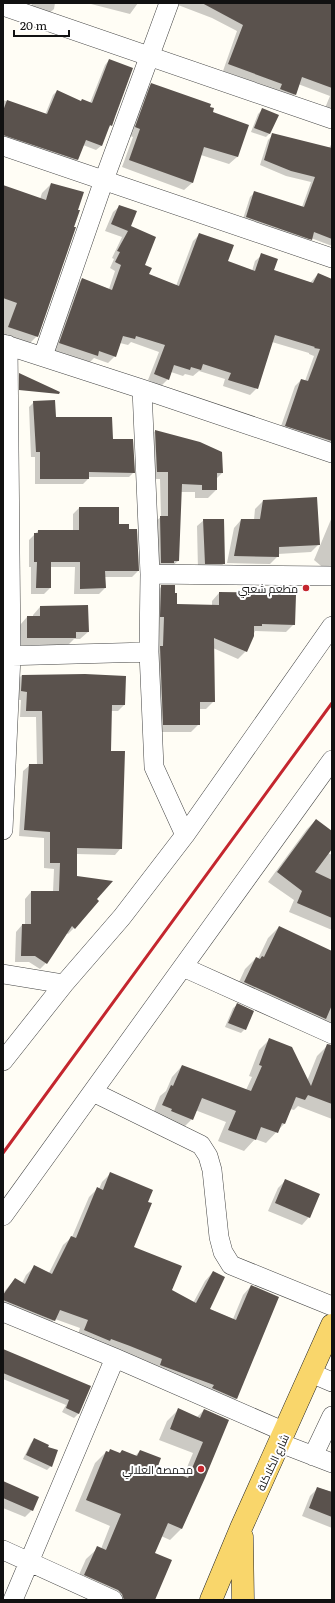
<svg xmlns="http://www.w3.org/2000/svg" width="335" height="1603" font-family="Literata,Cairo,serif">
<rect width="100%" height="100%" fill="#fffdf5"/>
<!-- shadow -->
<path fill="#0003" d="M32,3H55L54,9L46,16L30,12Z
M138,3L130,14L91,4V3Z
M179,3H332V111L325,108L330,96L298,84L295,94L289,101L276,90L223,71L237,31L212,18L178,5Z
M109,60L111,125L107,129L101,146L96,150L83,145L77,159L73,164L3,140V100L45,115L53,95L57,91L81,102L90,103L105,65Z
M152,84L212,113L247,126L237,157L229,164L201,155L192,183L184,190L122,167L133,137L128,135L144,92Z
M262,110L270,133L266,137L251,132L258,114Z
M273,135L329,148L332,143V246L311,238L306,244L242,222L250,197L255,192L302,207L311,182L286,176L260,165L268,140Z
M51,184L37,336L28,345L3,336V186L40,199L42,193Z
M120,206L148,274L176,286L193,241L200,234L227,262L252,271L255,261L262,255L273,270L310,283L318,274L332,280V443L327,448L279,432L295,386L301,380L305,381L314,356L309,354V353L272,342L257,388L250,395L223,386L225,379L199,371L193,376L185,374L183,376L171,372L168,379L161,386L148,380L159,352L131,342L128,345L120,343L115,356L108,363L94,358L90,362L53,350L75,286L82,279L109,289L115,271L110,268L114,259L112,258L122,237L105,231L113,212Z
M34,402L55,418L112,440L134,472L129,477H88V479L83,484H35V457H31L29,407Z
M155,431L222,473L216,479V490L208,498H195V492H180L178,561L170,568L153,570L152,524L161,517L160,479H149L148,439Z
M263,501L319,544L311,552L278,554V556L270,564L227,563L234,528L241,520H254L255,509Z
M79,508L118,525L138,571L132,577H104L105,588L99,594H74L75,567H50V588L44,594H31V567H29V540L38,531H73V514Z
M332,517V565L326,570L314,560Z
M204,520L224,563L218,570H198L197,526Z
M161,587L176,605L212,606V601L219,593L294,624L286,632L255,631L246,651L238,659L213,648L214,701L206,709H199V724L191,732H156L154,595Z
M40,607L88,632L80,639H74L68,645H20V625L27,617H33V615Z
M22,675L125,677L124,705L118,711H111L110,752L121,848L115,855L76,854V877L95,899L74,928L68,934L66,933L46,963L40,969L29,962H15L16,932L22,925H25V899L31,892H53L54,869L44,868V838L19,836L23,771L30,765H37L36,717H20L21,700H14L15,682Z
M316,820L332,832V847L328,853L332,855V930L289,912L294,900L268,882L307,829Z
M279,927L332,952V1042L234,993L245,969L256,958L258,959L268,938Z
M237,1005L245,1029L241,1033L225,1027L233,1008Z
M270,1039L307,1081L317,1056L328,1045L332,1046V1119L298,1106L294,1110L290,1109L284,1124L266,1143L255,1139L244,1151L218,1141L226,1122L195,1110L192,1119L181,1130L152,1116L160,1096L166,1091L172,1077L182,1066L246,1090L252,1077L249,1076L259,1050Z
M110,1174L132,1247L170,1291L193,1303L205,1281L213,1272L209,1309L233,1319L243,1295L251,1286L236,1399L228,1407L77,1338L80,1328L55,1319L46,1329L3,1311V1293L15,1279L22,1283L26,1275L34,1267L49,1273L63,1245L72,1237L89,1197L98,1188L99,1189L102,1182Z
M286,1180L309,1217L302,1225L268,1211L278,1188Z
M3,1351L90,1387L79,1413L74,1418L62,1412L66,1405L3,1379Z
M178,1410L197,1417L204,1410L227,1420L181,1529L170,1540L161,1536L154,1554V1600H104L74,1586L86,1559L98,1548L101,1549L110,1526L75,1511L95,1463L106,1452L108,1453L110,1450L119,1454L135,1456L140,1451L157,1467L183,1477L193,1453L159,1440L167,1421Z
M35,1439L47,1448L51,1466L47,1470L23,1459L31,1443Z
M3,1482L32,1510L25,1517L3,1508Z
M318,1488L332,1492V1528L302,1516L310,1496Z"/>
<!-- building -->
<path fill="#5a524d" d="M202,3H332V88L302,77L296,95L280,89L282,84L228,64L243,25Z
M109,59L133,68L115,117L112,126L110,125L102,146L86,140L78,160L3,135V111L7,100L47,114L57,90L81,101L82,99L92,103Z
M151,83L211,104L210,107L214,108L213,112L249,125L238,157L204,147L193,183L129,160L140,129L135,127Z
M262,108L279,115L270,134L254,128Z
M272,133L332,148V239L314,232L312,240L246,217L254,191L304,207L315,177L291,171L264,160Z
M51,183L84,192L78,210H80L74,227H76L38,337L8,327L17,303L3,298V185L46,200Z
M119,205L137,211L131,226L156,237L145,265L152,268L149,274L179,286L199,233L234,245L228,261L255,271L261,253L278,259L274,270L313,283L318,273L332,279V441L285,426L301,379L308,381L320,349L314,348L315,347L275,335L258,389L228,380L231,373L203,364L201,370L191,367L190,370L174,365L169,380L154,374L165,345L136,336L135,339L123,336L116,357L99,351L98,356L59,343L82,278L112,290L121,265L115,262L120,252L117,251L128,231L111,224Z
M19,373L60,392L59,394L19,390Z
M55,400L56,417H112L113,439H133L135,473L89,472V479H40V452H36L33,401Z
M155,430L200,442L222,452L223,473H217V490H202V485L182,484L179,561H174V563H161L160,516H168V472H157Z
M317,497L320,545L279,547V557L234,556L241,519H260L263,500Z
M79,507H119V524H129V529H137L139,571H105L106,588L80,589V562H51V588H36L37,562H34V533H38V530H79Z
M203,519H224L225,564H205Z
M161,585H175V593H177V604L219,605V592L282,593L296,595L295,625L262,624V626H254V636L247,652L214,638L215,702H200V725H163L160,646H163L164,617H160Z
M88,605L89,632H76V638H27V616H40V606Z
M85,674L126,676L125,705H112L111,751H125L122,849L77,848V876L113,881L97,899L99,901L75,929L72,926L47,964L35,956H21L22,924H31V891H59L60,863H50V832L24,830L29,764H43L42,711H26L27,692L21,691L22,675Z
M316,819L332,831V849L315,872L332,880V918L297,903L302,891L277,872Z
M279,926L332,951V1005L326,1019L244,982L256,957L260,959L262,956L264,957Z
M237,1003L254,1011L246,1030L228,1023Z
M269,1038L292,1047L311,1086L327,1044L332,1045V1104L308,1095L305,1100L296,1097L285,1124L282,1123L278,1133L261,1127L256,1140L228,1130L236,1111L202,1098L193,1120L171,1111L172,1109L162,1105L171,1085L173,1086L182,1065L251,1091L262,1066L259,1065Z
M110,1172L153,1190L148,1202L152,1203L134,1247L182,1266L172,1290L196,1303L213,1271L225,1277L210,1309L236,1320L251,1285L279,1297L237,1399L212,1388L214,1385L160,1365L162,1359L130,1346L111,1339L110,1341L84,1330L88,1320L60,1310L55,1321L3,1300V1295L15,1278L25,1284L34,1265L52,1274L71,1236L76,1238L97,1187L103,1190Z
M285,1179L320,1194L310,1218L275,1203Z
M3,1349L91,1386L79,1414L66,1408L69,1400L3,1373Z
M178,1408L200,1418L204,1409L229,1420L205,1478L182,1529L168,1523L155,1553L172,1560L155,1600H124L122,1594L118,1590L84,1575L97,1546L106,1550L121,1514L86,1500L106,1451L109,1452L110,1449L120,1453L122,1450L137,1456L140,1450L161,1458L158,1466L188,1478L203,1442L170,1429Z
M34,1438L49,1445L48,1447L58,1450L52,1467L26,1455Z
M3,1481L39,1497L33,1511L3,1498Z
M317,1487L332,1492V1517L309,1508Z"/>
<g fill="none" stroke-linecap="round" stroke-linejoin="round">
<defs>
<path id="minor" d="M3,6L332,119
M3,146L332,258
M3,344L142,389L332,453
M43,356L104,180L169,3
M142,389L150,574L149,652L154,767L185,835
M150,574L332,576
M3,656L149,652
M3,830L11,656L8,345
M183,967L332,1034
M3,974L64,984
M3,1061L64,984L122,917L185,835L332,626
M93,1092L201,1145L208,1156L212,1170L219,1237L223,1252L231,1265L332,1306
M3,1216L332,760
M3,1312L115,1358L285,1432
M311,1373L332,1382
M280,1443L332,1463
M313,1456L332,1416
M3,1550L113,1600
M13,1600L115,1358"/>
<path id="major" d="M242,1537L243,1600
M211,1600L241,1528L332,1325"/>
</defs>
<!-- minor casing -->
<use href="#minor" stroke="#444" stroke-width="20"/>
<!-- major casing -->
<use href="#major" stroke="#222" stroke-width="23"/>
<!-- minor -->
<use href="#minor" stroke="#fff" stroke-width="19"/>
<!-- major -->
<use href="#major" stroke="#f9d66b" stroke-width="22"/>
<!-- rail -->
<path stroke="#c4262e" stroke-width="3" d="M3,1153L332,703"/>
</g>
<!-- markers -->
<g fill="#c4262e" stroke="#fff" stroke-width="1.5">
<circle cx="306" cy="588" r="4"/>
<circle cx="201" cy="1469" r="4"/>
</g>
<g text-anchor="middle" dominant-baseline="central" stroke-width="4" stroke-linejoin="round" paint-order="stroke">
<!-- poi labels -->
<g font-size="11" fill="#111" stroke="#fff" text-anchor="end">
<text x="298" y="588">مطعم شعبي</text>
<text x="193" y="1469">محمصة العلالي</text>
</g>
<!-- street labels -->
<g font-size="11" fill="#111" stroke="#fff">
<text transform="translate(272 1462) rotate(-65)">شارع الكلاكلة</text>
</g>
</g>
<!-- border -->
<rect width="335" height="1603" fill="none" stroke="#111111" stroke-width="8"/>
<!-- scale -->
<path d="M14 30v6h55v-6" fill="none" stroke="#111111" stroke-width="2"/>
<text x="20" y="30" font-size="12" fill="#111111" stroke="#ffffff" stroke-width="3" paint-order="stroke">20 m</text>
</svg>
